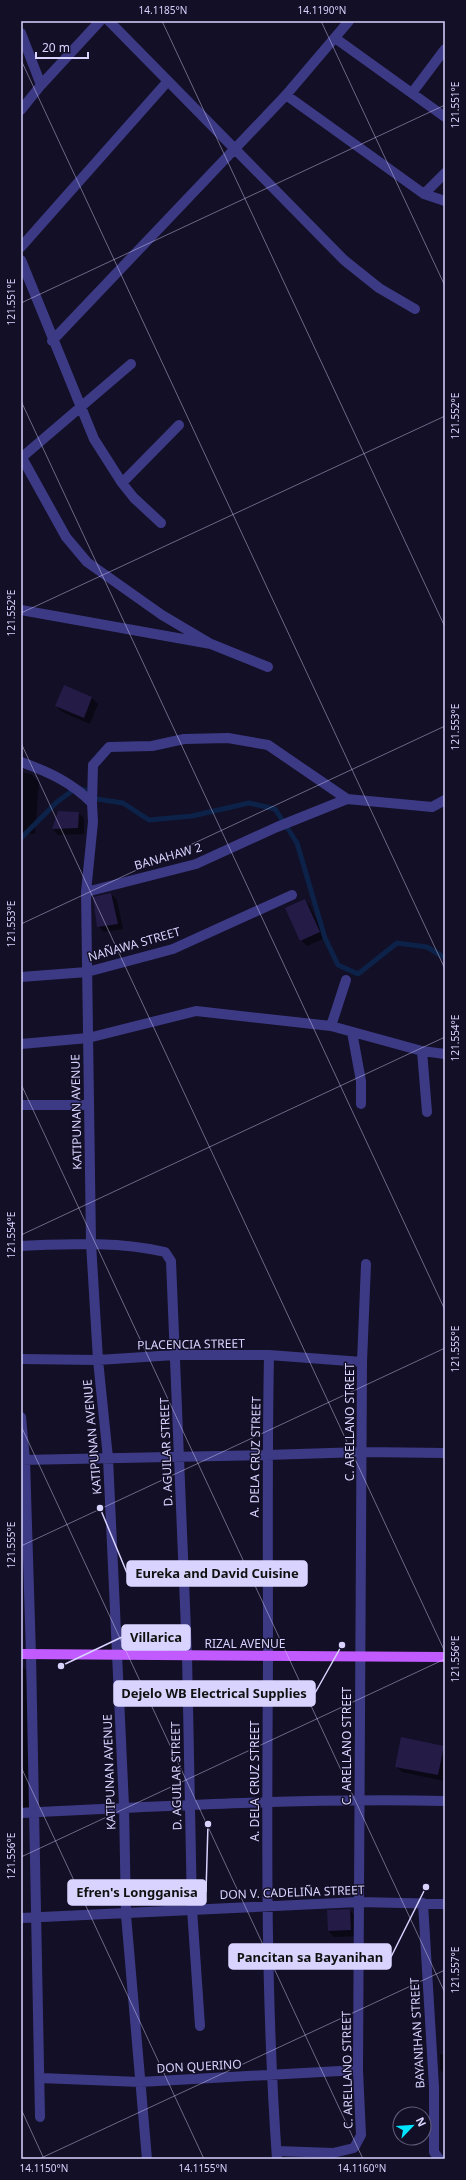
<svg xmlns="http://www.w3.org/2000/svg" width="466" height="2180" font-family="'Noto Sans',sans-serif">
<rect width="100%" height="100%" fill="#130f26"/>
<!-- shadow -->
<path fill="#0007" d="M64,686L92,698L98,704L90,724L62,712L56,706Z
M21,772L31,774L39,782L35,834L21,833Z
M58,812L78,813L84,818V834L58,835L53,829Z
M111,894L117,900L123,929L104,932L98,926Z
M305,900L310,906L325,938L307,946L301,940Z
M21,1668H24L31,1675L33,1813L21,1817Z
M443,1747L445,1749L444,1781L402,1772L397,1767Z
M349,1910L355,1916L356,1936L334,1937L328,1931Z
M440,2054H445V2075L440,2070Z"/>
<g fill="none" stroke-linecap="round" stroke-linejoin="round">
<!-- stream -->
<path stroke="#0c2248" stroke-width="5" d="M97,799L123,803L149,820L192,816L249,803L275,809L297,843L325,938L338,965L358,974L397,943L427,947L445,958
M21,838L57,802L76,788L85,790"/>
</g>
<!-- building -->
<path fill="#241b47" d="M64,685L92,697L84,718L55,706Z
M58,811L79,812L78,828L52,829Z
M111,893L118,924L97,927L93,897Z
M305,899L320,932L300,941L285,908Z
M401,1737L444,1746L438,1775L395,1767Z
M350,1909L351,1930L328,1931L327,1910Z"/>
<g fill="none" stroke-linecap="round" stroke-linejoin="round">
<!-- minor -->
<path stroke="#3d3a85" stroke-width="10" d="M109,21L344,260L379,288L415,309
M21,33L41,85
M335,38L445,117
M412,93L445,49
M286,95L424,194L445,201
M21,110L41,85L100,21
M424,194L445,173
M21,247L168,81
M21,260L94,439L122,483L134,498L161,523
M52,341L286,95L349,21
M21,456L66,537L87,562L162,615L211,644
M21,458L131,364
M122,483L179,425
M21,610L211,644L268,667
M21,762C49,772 71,782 92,803L93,822L86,892L91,1243L98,1360L108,1458L124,1806L126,1915L147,2159
M92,803L93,765L109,747L152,746L184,739L228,738L268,745L347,799
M86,892L196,864L277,827L347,799L432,807L445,800
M21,977L87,972L173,949L292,895
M331,1026L346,980
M352,1032L361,1081V1104
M21,1044L88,1038L196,1011L331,1026L422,1051L445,1054
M422,1051L427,1112
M21,1105H89
M21,1246C69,1244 118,1241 165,1252L171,1261L187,1655L192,1909L200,2026
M269,1355C267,1456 268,1557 268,1658C267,1825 265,1992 277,2159
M21,1359L98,1360L175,1355H269L362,1362
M21,1417L25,1460L31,1655L40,2117
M21,1460L267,1455L362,1452L445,1453
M21,1813C162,1806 304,1798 445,1801
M423,1903L434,2087V2152L439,2159
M21,1918L359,1902L445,1904
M40,2078L140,2082L358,2070
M277,2151L333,2153L354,2148L361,2135L358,2070L362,1362L366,1264"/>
<!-- major -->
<path stroke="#c25bff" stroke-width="10" d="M21,1654L445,1657"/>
</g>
<!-- ticks -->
<path fill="none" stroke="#d9d4ff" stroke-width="1" stroke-opacity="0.45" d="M162,21L445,627M321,21L445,286M21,60L445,969M21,303L445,105M21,401L445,1310M21,613L445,416M21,743L445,1652M21,924L445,726M21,1084L445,1993M21,1235L445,1037M21,1426L363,2159M21,1546L445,1348M21,1767L204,2159M21,1857L445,1659M21,2109L44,2159M39,2159L445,1970"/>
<g text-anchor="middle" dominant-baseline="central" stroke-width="3" stroke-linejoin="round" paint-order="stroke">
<!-- street labels -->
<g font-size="12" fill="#d9d4ff" stroke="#130f26">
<text transform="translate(168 856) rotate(-16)">BANAHAW 2</text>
<text transform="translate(134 944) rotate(-16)">NAÑAWA STREET</text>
<text transform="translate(76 1112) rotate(-91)">KATIPUNAN AVENUE</text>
<text transform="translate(191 1344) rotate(-1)">PLACENCIA STREET</text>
<text transform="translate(349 1422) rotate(-90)">C. ARELLANO STREET</text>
<text transform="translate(92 1437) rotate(-95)">KATIPUNAN AVENUE</text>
<text transform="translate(166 1452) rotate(-92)">D. AGUILAR STREET</text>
<text transform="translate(255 1457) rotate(-89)">A. DELA CRUZ STREET</text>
<text x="245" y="1643">RIZAL AVENUE</text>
<text transform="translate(346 1746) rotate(-90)">C. ARELLANO STREET</text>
<text transform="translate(109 1772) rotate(-92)">KATIPUNAN AVENUE</text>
<text transform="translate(176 1776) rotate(-91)">D. AGUILAR STREET</text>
<text transform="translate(254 1781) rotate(-90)">A. DELA CRUZ STREET</text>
<text transform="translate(292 1892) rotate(-2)">DON V. CADELIÑA STREET</text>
<text transform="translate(417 2033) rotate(-93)">BAYANIHAN STREET</text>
<text transform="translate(199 2066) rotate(-3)">DON QUERINO</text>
<text transform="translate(347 2070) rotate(-91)">C. ARELLANO STREET</text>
</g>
</g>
<!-- callouts -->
<path fill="none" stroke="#d9d4ff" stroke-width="1.5" d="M100 1508L127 1573M61 1666L122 1637M342 1645L315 1693M208 1824L206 1892M426 1887L391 1957"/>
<g fill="#d9d4ff" stroke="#130f26" stroke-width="1.5">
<circle cx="100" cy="1508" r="4"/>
<circle cx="61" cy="1666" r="4"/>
<circle cx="342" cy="1645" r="4"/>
<circle cx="208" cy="1824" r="4"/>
<circle cx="426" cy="1887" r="4"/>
</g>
<g fill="#d9d4ff" stroke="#d9d4ff" stroke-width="1.5">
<rect x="127" y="1561" width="180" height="25" rx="4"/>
<rect x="122" y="1625" width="68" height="25" rx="4"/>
<rect x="114" y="1681" width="201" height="25" rx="4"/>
<rect x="68" y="1880" width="138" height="25" rx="4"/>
<rect x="229" y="1944" width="162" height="25" rx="4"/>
</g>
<g font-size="13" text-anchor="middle" font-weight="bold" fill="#111">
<text x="217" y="1578">Eureka and David Cuisine</text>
<text x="156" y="1642">Villarica</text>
<text x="214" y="1698">Dejelo WB Electrical Supplies</text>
<text x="137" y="1897">Efren's Longganisa</text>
<text x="310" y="1962">Pancitan sa Bayanihan</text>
</g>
<!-- border -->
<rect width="466" height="2180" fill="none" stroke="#130f26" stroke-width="44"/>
<!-- north arrow -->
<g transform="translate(412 2126) rotate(65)"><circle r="19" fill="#130f26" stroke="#625e7d"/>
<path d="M0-3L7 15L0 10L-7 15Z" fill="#00e5ff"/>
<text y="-6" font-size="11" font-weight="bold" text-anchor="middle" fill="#d9d4ff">N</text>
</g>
<!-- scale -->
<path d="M36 52v6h52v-6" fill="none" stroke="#d9d4ff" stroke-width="2"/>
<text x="42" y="52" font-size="12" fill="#d9d4ff" stroke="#130f26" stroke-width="3" paint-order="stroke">20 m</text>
<rect x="22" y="22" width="422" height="2136" fill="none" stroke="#d9d4ff" stroke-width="1.5"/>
<g font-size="10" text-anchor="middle" fill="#d9d4ff">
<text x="163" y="14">14.1185°N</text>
<text x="322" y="14">14.1190°N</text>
<text transform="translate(455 105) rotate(-90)" y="4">121.551°E</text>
<text transform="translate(11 302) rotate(-90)" y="4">121.551°E</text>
<text transform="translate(455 416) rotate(-90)" y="4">121.552°E</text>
<text transform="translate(11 613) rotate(-90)" y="4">121.552°E</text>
<text transform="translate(455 727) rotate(-90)" y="4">121.553°E</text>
<text transform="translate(11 924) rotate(-90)" y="4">121.553°E</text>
<text transform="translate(455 1038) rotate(-90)" y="4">121.554°E</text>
<text transform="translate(11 1235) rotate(-90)" y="4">121.554°E</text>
<text transform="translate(455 1349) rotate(-90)" y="4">121.555°E</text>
<text transform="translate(11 1545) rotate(-90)" y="4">121.555°E</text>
<text transform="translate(455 1659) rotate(-90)" y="4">121.556°E</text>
<text transform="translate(11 1856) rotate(-90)" y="4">121.556°E</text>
<text transform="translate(455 1970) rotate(-90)" y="4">121.557°E</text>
<text x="44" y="2172">14.1150°N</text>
<text x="203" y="2172">14.1155°N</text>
<text x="362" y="2172">14.1160°N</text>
</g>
</svg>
